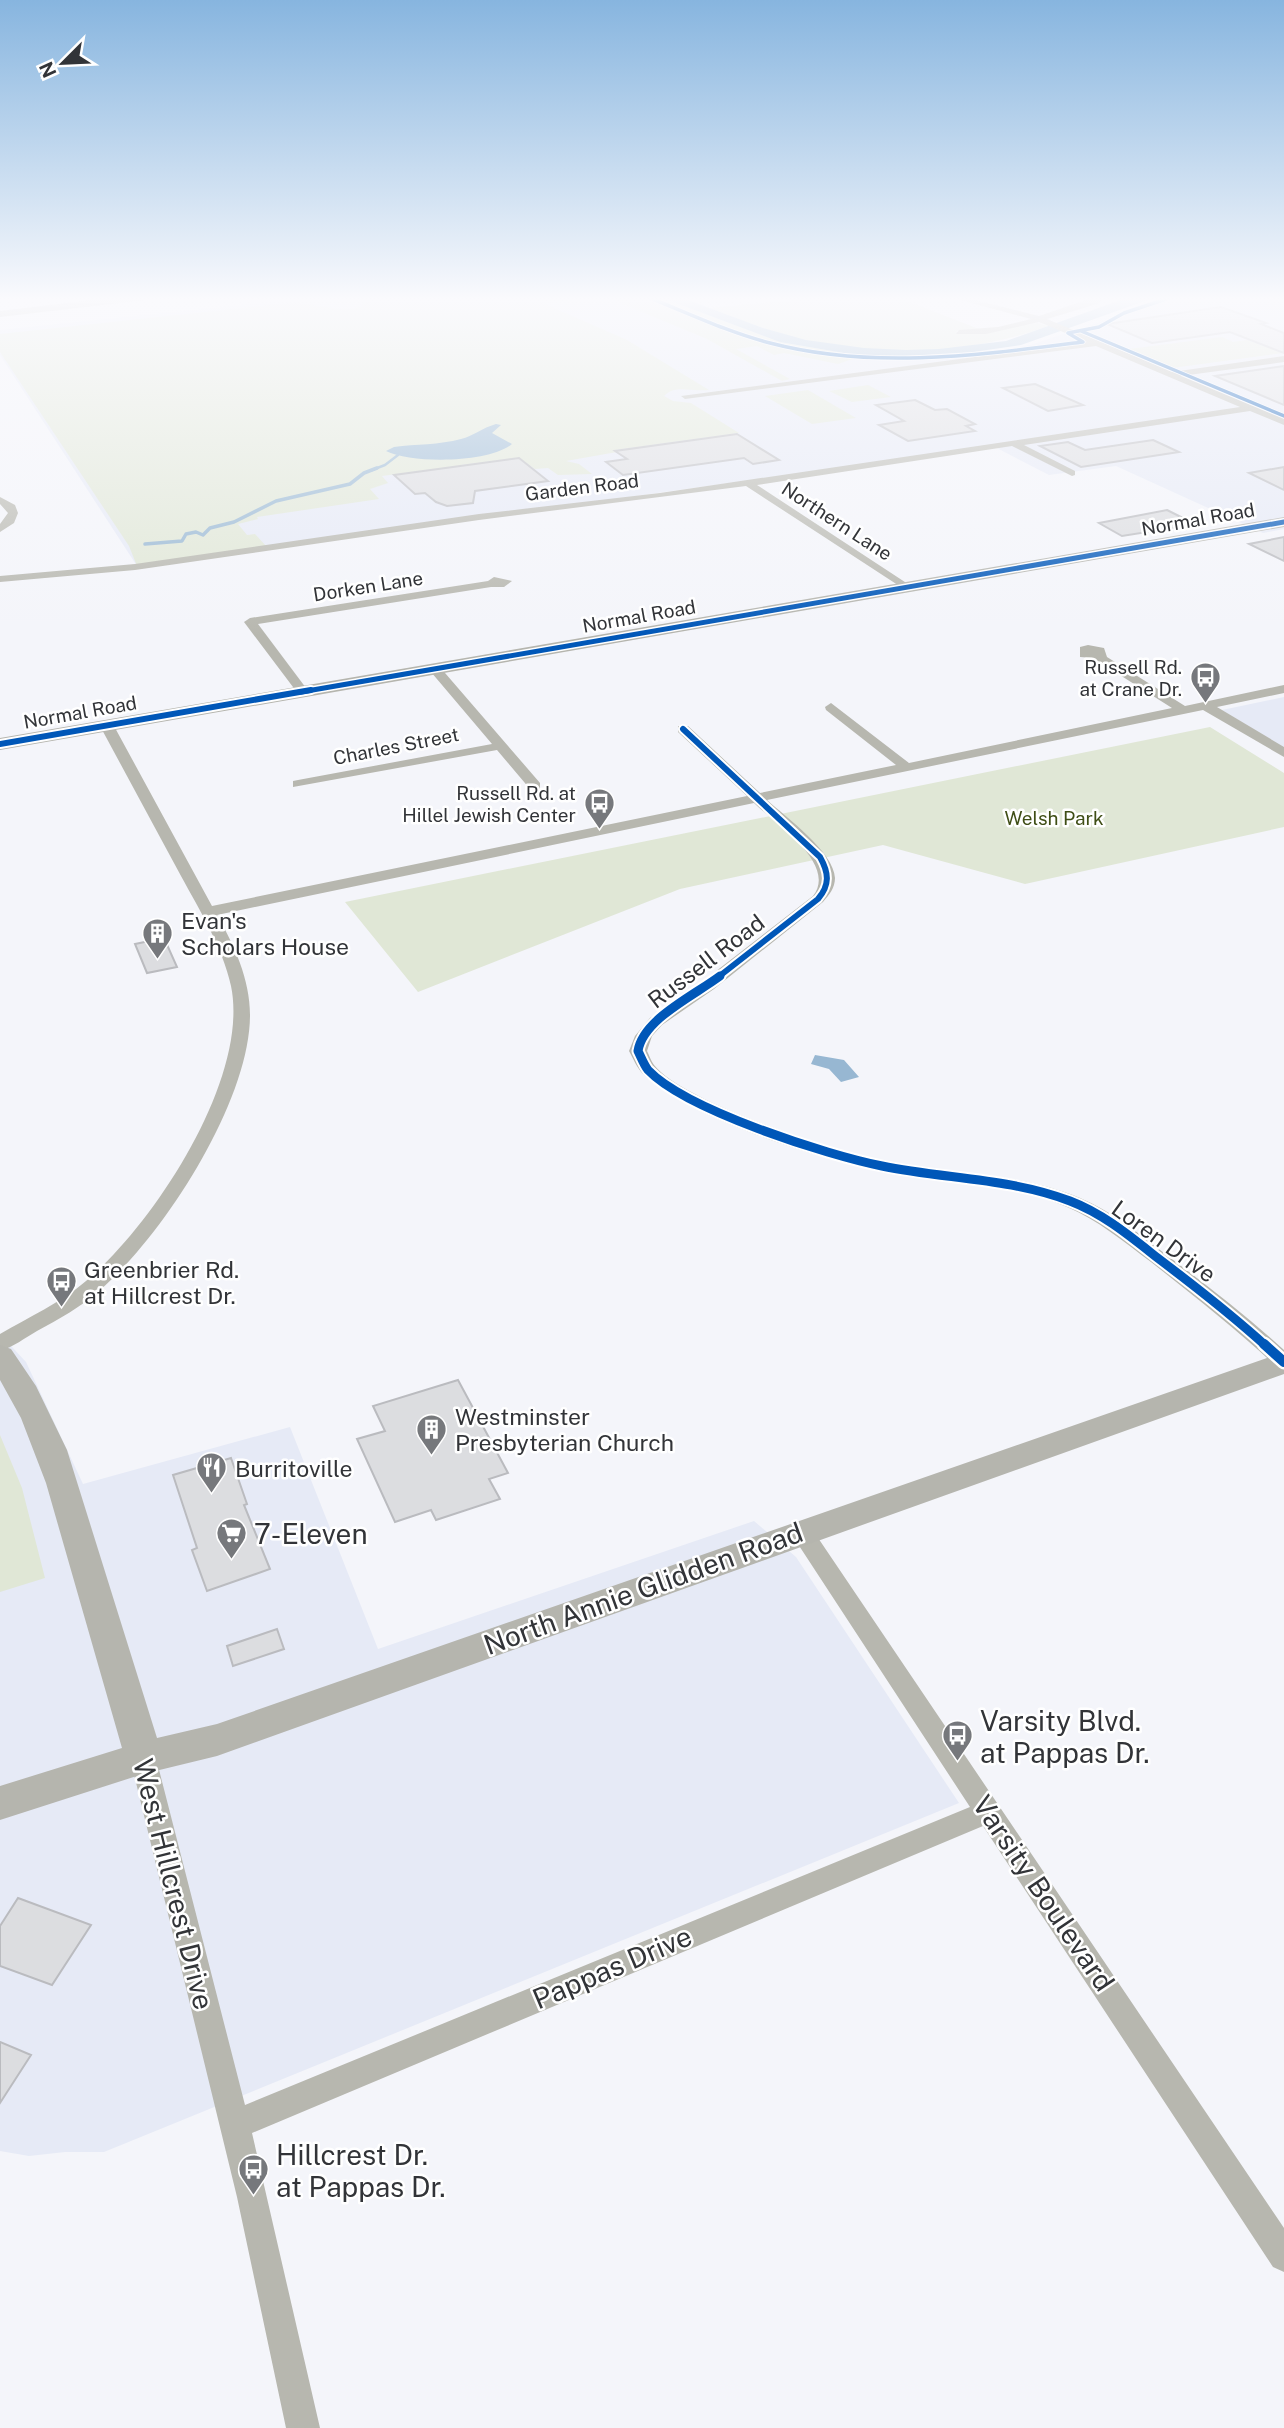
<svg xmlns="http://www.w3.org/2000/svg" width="1284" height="2428" font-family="'Public Sans',sans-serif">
<rect width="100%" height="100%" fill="#f4f5fa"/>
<!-- built -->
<path fill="#e6eaf6" d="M328,296H651L800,347L879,357L979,354L1030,345L1179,296H1284V529L1263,533L1116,466L1049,475L993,446L137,566L0,355V330Z
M1284,697V748L1222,710Z
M0,1334L26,1362L83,1484L290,1427L378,1649L754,1521L796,1557L959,1803L104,2152H65L29,2156L0,2151Z"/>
<!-- green -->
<path fill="#e0e7d6" d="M377,296H596L545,304L627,340L709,390C691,392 675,384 664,396L673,401L691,403L739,433L615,450L617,452L566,461L579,464L592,474L558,475L548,468L535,469L519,458L461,465L448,472L443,468L382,476L388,483L370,489L379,499L257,517L258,519L238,524L247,535L255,534L267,547L137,566L129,546L0,352V334L288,303C314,302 336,313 361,307L364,301Z
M604,296H657L780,342L861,356L838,364L784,353L774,355L757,346L736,349L790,379L782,381L707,339Z
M837,296H894L979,329L956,331L962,334L1038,323L1048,326C973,354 884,357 806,340C772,333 741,320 709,308Z
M1222,337L1233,342L1247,340L1283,353L1172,368L1129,349Z
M868,385L891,397L852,402L829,391Z
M808,390L856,418L812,424L765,396Z
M1210,727L1284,773V827L1025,884L883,845L680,889L418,992L345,902Z
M0,1435L22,1488L45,1578L0,1592Z"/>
<!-- water -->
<path fill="#97b7d2" d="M657,296H677L763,328L806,340L864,348L906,350L939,349L1006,341L1132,296H1159L1021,345L973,352L904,356H861L780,342Z
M496,424L501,425L492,433L512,444C490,463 412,464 386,451L394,447C416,444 439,445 461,439C473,436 482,428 496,424Z
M815,1055L844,1060L859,1077L841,1082L829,1069L811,1064Z"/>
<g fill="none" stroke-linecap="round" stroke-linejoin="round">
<!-- stream-far1 -->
<path stroke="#97b7d2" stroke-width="2.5" d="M372,470L385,465L398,455"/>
<!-- stream -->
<path stroke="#97b7d2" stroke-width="3.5" d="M145,544L182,541L186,534L196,532L203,535L210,528L234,522L276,501L350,484L364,473L377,468"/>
</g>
<!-- building -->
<path fill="#dcdde0" stroke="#babbbf" stroke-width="2" d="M1221,307L1266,323L1261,324L1284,333V353L1230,332L1152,343L1107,324Z
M1284,366V405L1215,376Z
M1035,384L1083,405L1048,411L1003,388Z
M915,400L935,410L947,409L975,424L966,426L975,431L908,441L879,425L904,421L876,405Z
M737,434L779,460L753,464L744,458L623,475L606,462L627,459L615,451Z
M1153,440L1179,452L1081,467L1040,446L1068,442L1085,450Z
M519,458L548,481L475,491L473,503L447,506L436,502L425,493L415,494L394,475Z
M1284,467V490L1249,473Z
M1167,510L1185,519L1178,522L1185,526L1122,536L1099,523Z
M1284,537V561L1249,544Z
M164,938L177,967L147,973L135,944Z
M458,1380L508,1473L489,1479L500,1499L436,1520L431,1510L395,1522L357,1439L385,1431L373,1406Z
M231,1458L247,1504L244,1505L270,1569L207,1591L192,1550L197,1548L173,1475Z
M277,1629L284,1649L233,1666L227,1646Z
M18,1898L91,1925L52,1985L0,1966V1926Z
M0,2042L31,2055L0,2103Z"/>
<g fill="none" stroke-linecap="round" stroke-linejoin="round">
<!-- street -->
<path fill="#b7b7af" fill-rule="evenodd" d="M945,296H959L1039,316L1098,296H1107L1097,304L1047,319L1172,372L1284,356V362L1181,376L1284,419V425L1250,411L1024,445L1075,471V475L1072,476L1012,446L757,485L911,586L913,588L907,591L746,486L479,520L135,570L0,582V576L135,564L479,514L660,493L1240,407L1096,346L685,399L681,396L1087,342L1039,322L986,334H956L959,330L998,327L1031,319Z
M0,497L15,505L18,513L14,523L0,532V524L8,513L0,504Z
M494,577L512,581L504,587H491L258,624L309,692L303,696L299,695L244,622L250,618L488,581Z
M1088,645L1104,648L1107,657L1185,706L1284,685V693L1217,707L1284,747V757L1203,710L767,800C786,817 834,852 835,878C835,888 829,895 823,902L714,989L662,1025L652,1036L647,1051C649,1055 651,1061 654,1065C683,1102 834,1151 882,1161C948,1174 1017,1172 1080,1198C1111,1211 1138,1233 1164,1253C1205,1284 1246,1315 1284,1350V1369L1277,1367C1237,1330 1194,1296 1151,1262C1124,1242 1098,1220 1067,1207C1015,1184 957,1185 901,1175C833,1164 693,1121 643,1074C637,1068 633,1058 629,1051L635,1036L650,1018L702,982L813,896C838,864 775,823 754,803L217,915C234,945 250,979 250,1015C250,1101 164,1235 100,1290C81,1307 59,1319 37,1331C25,1338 13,1347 0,1351V1334C29,1317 60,1303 86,1281C154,1224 250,1078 231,986C222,946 200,911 181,876C154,826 127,776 100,726L102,723L107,722L114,726L212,906L747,796L678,732V726H688L760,793L896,765L826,710L825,707L831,703L909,763L1172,708L1093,658L1080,657V647Z
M435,665L439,666L540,783V789H530L497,750L293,787V781L298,780L492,744L431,672V666Z
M802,1523L810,1526L1284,2228V2272L1273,2267L983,1826L252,2133L320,2428H286L237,2197L130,1758L134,1750L143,1747L152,1750L156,1758L245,2105L970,1807L794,1538L790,1532L794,1526Z"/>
<!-- secondary -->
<path fill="#b5b5ae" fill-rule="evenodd" d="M124,296H159L154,299L0,317V311Z
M1284,517V527L0,750V738Z
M0,1345L11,1349L36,1386L67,1450L157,1738L217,1724L1284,1352V1374L217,1756L143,1774L0,1820V1786L122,1748L46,1483L21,1418L0,1380Z"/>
<defs>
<path id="cycleway-far4" d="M645,296C686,312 727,332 770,343C873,370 979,355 1083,342L1068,333L1099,327L1124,313L1175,296
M1081,331L1284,416"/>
<path id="cycleway-far3" d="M301,692L1284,522"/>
<path id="cycleway-far2" d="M683,729L820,857C829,873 830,885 818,899L717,978
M0,744L311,690"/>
<path id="cycleway-far1" d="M720,976C695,995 643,1019 638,1051C641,1057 644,1065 648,1070C686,1110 827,1155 882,1166C945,1179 1010,1178 1070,1201C1104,1214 1131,1237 1159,1259C1196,1287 1232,1315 1266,1346"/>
<path id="cycleway" d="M1264,1344L1284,1362"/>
</defs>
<!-- cycleway-far4 casing -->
<use href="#cycleway-far4" stroke="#fff" stroke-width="5"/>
<!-- cycleway-far3 casing -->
<use href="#cycleway-far3" stroke="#fff" stroke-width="8"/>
<!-- cycleway-far2 casing -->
<use href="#cycleway-far2" stroke="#fff" stroke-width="10"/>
<!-- cycleway-far1 casing -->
<use href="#cycleway-far1" stroke="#fff" stroke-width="13"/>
<!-- cycleway casing -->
<use href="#cycleway" stroke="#fff" stroke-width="15"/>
<!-- cycleway-far4 -->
<use href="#cycleway-far4" stroke="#0057b8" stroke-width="3.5"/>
<!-- cycleway-far3 -->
<use href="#cycleway-far3" stroke="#0057b8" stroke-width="5"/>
<!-- cycleway-far2 -->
<use href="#cycleway-far2" stroke="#0057b8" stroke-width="6"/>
<!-- cycleway-far1 -->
<use href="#cycleway-far1" stroke="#0057b8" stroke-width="9"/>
<!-- cycleway -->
<use href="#cycleway" stroke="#0057b8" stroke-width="10"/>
</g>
<!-- sky -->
<linearGradient id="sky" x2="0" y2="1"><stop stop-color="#87b5df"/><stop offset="0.47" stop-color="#fafafd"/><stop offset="1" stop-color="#fafafd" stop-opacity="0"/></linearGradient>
<rect width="1284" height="636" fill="url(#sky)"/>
<!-- icons -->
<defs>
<symbol id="bus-pin" viewBox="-11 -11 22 30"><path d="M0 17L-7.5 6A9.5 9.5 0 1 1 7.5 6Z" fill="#76787c" stroke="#fff"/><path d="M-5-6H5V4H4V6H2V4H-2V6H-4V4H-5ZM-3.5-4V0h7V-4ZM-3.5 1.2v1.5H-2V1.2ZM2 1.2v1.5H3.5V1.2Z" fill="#fff"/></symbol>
<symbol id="building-pin" viewBox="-11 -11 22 30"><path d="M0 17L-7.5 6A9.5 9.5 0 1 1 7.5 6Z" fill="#76787c" stroke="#fff"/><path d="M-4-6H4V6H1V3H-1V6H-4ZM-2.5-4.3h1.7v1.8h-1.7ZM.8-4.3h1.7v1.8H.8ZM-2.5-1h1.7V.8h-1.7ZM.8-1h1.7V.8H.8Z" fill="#fff"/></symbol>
<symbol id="restaurant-pin" viewBox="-11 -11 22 30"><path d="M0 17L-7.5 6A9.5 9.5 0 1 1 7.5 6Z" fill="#76787c" stroke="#fff"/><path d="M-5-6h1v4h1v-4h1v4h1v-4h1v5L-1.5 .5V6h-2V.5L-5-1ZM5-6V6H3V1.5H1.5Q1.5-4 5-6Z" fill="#fff"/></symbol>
<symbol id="supermarket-pin" viewBox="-11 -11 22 30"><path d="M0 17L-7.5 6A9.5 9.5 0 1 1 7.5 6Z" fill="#76787c" stroke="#fff"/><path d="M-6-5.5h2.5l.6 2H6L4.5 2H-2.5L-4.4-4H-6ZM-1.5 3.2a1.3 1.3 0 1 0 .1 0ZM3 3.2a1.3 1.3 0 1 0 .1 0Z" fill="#fff"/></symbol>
</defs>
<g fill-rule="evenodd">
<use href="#bus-pin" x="1188" y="660" width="35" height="47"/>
<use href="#bus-pin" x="582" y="786" width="35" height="47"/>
<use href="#building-pin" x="140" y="916" width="35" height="47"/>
<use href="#bus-pin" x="44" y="1264" width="35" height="47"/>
<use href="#building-pin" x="414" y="1412" width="35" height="47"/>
<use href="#restaurant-pin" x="194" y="1450" width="35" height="47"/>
<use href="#supermarket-pin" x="214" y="1516" width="35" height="47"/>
<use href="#bus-pin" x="940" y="1718" width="35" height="47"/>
<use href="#bus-pin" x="236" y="2152" width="35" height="47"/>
</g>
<g text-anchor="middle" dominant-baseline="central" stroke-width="5" stroke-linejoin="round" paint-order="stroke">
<!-- far-street labels -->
<g font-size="19" fill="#323438" stroke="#fff">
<text transform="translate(582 487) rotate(-7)">Garden Road</text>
<text transform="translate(1198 519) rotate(-10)">Normal Road</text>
<text transform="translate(837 521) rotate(33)">Northern Lane</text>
<text transform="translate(368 586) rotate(-9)">Dorken Lane</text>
<text transform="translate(639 616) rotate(-10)">Normal Road</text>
<text transform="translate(80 712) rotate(-10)">Normal Road</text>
<text transform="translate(396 746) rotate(-11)">Charles Street</text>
</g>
<!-- far-poi labels -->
<g font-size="19" fill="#323438" stroke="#fff" text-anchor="end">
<text x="1182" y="667">Russell Rd.<tspan x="1182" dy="22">at Crane Dr.</tspan></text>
<text x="576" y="793">Russell Rd. at<tspan x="576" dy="22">Hillel Jewish Center</tspan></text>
</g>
<!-- far-park labels -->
<g font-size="19" fill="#3f4e16" stroke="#fff">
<text x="1054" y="818">Welsh Park</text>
</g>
<!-- poi labels -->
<g font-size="23" fill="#323438" stroke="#fff" text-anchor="start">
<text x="181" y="920">Evan's<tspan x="181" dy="26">Scholars House</tspan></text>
<text x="84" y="1269">Greenbrier Rd.<tspan x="84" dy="26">at Hillcrest Dr.</tspan></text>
<text x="455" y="1416">Westminster<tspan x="455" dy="26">Presbyterian Church</tspan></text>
<text x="235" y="1468">Burritoville</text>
</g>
<!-- street labels -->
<g font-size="23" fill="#323438" stroke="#fff">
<text transform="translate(706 961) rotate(-37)">Russell Road</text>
<text transform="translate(1164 1241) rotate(36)">Loren Drive</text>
</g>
<!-- near-poi labels -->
<g font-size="28" fill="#323438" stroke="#fff" text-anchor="start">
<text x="254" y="1533">7-Eleven</text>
<text x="980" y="1720">Varsity Blvd.<tspan x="980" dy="32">at Pappas Dr.</tspan></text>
<text x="276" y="2154">Hillcrest Dr.<tspan x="276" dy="32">at Pappas Dr.</tspan></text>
</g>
<!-- near-street labels -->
<g font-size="28" fill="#323438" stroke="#fff">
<text transform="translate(643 1588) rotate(-20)">North Annie Glidden Road</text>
<text transform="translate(174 1884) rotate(76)">West Hillcrest Drive</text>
<text transform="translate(1044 1893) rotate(56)">Varsity Boulevard</text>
<text transform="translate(612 1967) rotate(-23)">Pappas Drive</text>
</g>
</g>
<!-- north arrow -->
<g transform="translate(63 63) rotate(246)" stroke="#ffffff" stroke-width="5" paint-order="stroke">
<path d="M0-5L12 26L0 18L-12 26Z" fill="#323438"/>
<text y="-10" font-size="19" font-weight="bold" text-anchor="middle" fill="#323438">N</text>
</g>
</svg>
